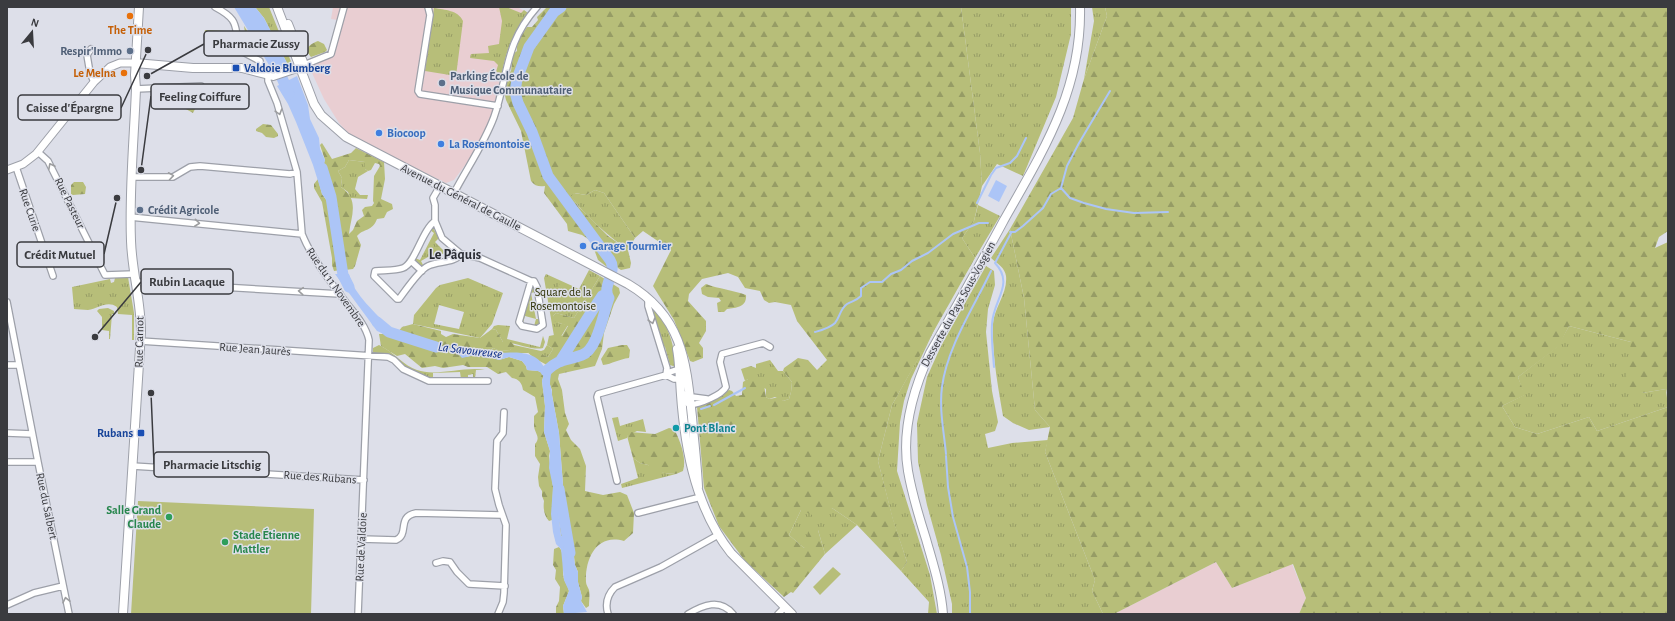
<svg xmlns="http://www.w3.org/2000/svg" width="1675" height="621" font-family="'Alegreya Sans',sans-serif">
<defs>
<pattern id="grass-tufts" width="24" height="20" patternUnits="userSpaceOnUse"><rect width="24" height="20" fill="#b7be79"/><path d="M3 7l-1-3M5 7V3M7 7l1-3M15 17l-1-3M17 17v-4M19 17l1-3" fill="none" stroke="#969c65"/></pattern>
<pattern id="forest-firs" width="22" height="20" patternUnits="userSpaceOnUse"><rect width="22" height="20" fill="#b7be79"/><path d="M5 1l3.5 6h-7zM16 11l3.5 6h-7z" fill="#969c65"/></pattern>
</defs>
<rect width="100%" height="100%" fill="#dddfe9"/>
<!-- industrial -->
<path fill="#e9ced2" d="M333,7H517L528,13L516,31L505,56L492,115L472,156L454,180L446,183L353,138L339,123L324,99L306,60L328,52L338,20L331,19Z
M1216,562L1232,588L1292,564L1306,598L1299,614H1114Z"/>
<!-- grass -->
<path fill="url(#grass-tufts)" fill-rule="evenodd" d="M255,7H269L292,64L288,65L264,18Z
M499,7H506L521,13L524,10L528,13C514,31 506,50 502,73L496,72L498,65L494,61L470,58L471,54L489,53L488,46L499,44L502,21Z
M961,7H1071V34L1056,97L1023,176L997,164L982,186L980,153Z
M1092,7H1105L1107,16L1084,79L1094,21Z
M434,8C445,10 458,10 463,21L456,76L425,71Z
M244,26L263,55L262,57L247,46Z
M349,160L365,162V169L368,171L358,177L355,189L360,195H368L367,199L350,198L348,192L341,187L342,178L338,171L345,167Z
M595,190L604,193L635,238L628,250C606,234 586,217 570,195L574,193L586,195Z
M978,205L1000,216L975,258L962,238L974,221Z
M433,228L439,238L435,242L445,252L448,248L452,251L453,255L449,257L447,253L428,257L421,261L423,265L421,267L414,262L415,258L420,260L434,233L430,230Z
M1010,229L1024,298L1035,410L1050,427L1029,430L1013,423L1003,416C998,386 992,355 993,324C994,308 1008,293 1006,276C1005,268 998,264 991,258Z
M986,266L994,271L995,285L988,309L986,332L992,391L998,422L995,431L985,434L988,448L1012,443L1048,440L1045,452L1095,580L1092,591L1103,614H952V604L941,555L927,505L918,462L917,423L927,377L941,346Z
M589,270L600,276L574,318L556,313L553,316L559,323L568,325L554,348V336L544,278L546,274L579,289Z
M128,277L134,313V340H132V315L118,314L117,307C107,300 98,309 88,310C83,310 78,309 74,309L72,287L110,279L111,283L114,282L115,278Z
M468,278L503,293L492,324L480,338L413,324L414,315L436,288L440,285ZM439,305L464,312L459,329L434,324Z
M532,287L535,289V292L531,293L536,319H540V322L538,326H534L536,319L525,316L523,323L521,322Z
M108,308L114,311V314H112L110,339H109V331L102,330V317L97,311L99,309Z
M653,310C667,317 676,352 676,367L670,365L665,347L662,345Z
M498,325L510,326L507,339L540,347L543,336L545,342L543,348C533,351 514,342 503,342L496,330L492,329L494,326Z
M936,326L911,379L904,401L900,422L897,471L930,575L937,614H928L929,602L901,571L907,562L893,520L878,461L892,405Z
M1569,326L1631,342L1642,393L1666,389L1668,407L1597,431L1589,417L1537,434L1515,427L1502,406L1524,395L1518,377L1558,346Z
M379,345C394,352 404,366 417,370C436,377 465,366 485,370H476L475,378L473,379V374L468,375V379H461L460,372L433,373V379L429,378L404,367L392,355L373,354V348Z
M514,345L541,351L544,350L547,345L553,349L548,357L528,350V353H492L490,351L493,348L500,351L510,350Z
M770,360L778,371H783L792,382L791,392L789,399L783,401L775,397L769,399L766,397V389L748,379L745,381L741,369L751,366L756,368V364Z
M618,417L620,426L643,419L646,432L637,431L627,436V438L618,441L612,418Z
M633,458L640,463L648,465L664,473L676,474L622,488L621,484L638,478Z
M832,508L857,525L825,554L818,530L804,548L789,535L801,510Z"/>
<!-- forest -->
<path fill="url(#forest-firs)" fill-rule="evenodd" d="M547,7H961L980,153L982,186L974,221L962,238L975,258L892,405L878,461L893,519L907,562L901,571L857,525L832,508L817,517L801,510L789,535L804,548L809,528L818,530L825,554L793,593L791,592L784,597L745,561L719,526L704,488L697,407L729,390L732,391L736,396L742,395L743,382L748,379L756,378L764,385L766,397L769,399L780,397L783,401L789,399L791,392L792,382L783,371L784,368L798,358L808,360L817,370L827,360L797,321L791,305L775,302L769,303L764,300L760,291L745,288L738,277L728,273L702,279L689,294L688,301L706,321V331L699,343L703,348V358L693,362L690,361L674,320L653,286L671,250L643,231L635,238L604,193L595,190L586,195L575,193L571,195L578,206L608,236L628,250L631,263L630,268L621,270L615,266L614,257L608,251L603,254L608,264L607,267L598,260L591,241L582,235L568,231L567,224L544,193L545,186C539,187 535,186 531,181L521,131L506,100L504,91L508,74L511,71L513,54L517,51C516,42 522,35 527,27H532L538,20L537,17Z
M1105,7H1668V231L1659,237L1655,248L1668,242V396L1666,389L1642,393L1625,385L1631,342L1569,326L1559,346L1518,377L1525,395L1502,406L1515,427L1537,434L1589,417L1597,431L1668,407V614H1299L1306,598L1293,564L1232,588L1216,562L1114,614H1103L1092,591L1095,580L1045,452L1050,427L1035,410L1024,298L1010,229L1073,118L1084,79L1107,16Z
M318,41L324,44L327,50L325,52L311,57C303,49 310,44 318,41Z
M177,90C190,89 188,94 191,103C192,105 194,107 195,109L193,113L184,108L182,101L175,99V92Z
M263,124L271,125L278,134V136L274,138L266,137L262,133L256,131V129Z
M322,143L332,159L351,153L356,148L384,162L385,179L381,199L392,204L393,209L387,212L384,218L377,219C372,232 364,228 357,236L361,245L355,266L353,269L345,270V262L339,259L338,260L341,270L334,271L332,265V258L322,202L314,188V184L318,179L322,194L327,201L332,228L338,227L333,199L324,189L327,178L322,169L325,160L320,145ZM349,160L365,162V169L368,171L371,170L375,163L379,164L380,166L374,176L373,201L374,203L372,206L365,207L362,210L364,216L357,221L353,230L349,234C351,216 360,200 341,187L342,178L338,171L345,167Z
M74,182H83L86,187L85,194L73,195L71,194V185Z
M600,276L619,288L620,293L614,304L604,333L602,349L595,366L559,374L558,379L562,390L565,413L569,424L566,430L571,440L580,449L586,466L585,491L603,495L620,492L627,495L634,513L633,533L624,541C597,533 585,558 586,582C586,585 588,587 589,590C590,595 589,601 589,606L586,608L581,601L582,597L578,582V572L575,565L572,540L561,536L558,511L564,498L559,433L552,395V390L550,385V363L549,366C543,363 529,356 526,350H531L548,357L553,349L547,345L549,336L559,334L562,336L568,326L554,321L553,316L556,313L574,318Z
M706,284C719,289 733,290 746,295C747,307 737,308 727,309L724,312H718L717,303L721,301L719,298L708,297L702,294L701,288Z
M413,324L441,331V334L446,337L453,334L480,338L492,329L496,330L503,342H511L515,346L510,350L500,351L493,348L486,353L448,348L423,340L467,357C474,354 480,355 487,358L490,357L499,360L509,357L522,361L526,366L527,370L538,371L544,374L542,381L545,406L544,432L550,451L549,456L553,487L552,520L549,521C544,516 543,508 544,501L542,496V491L539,486L538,477L540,464L535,456V444C541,437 535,434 534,426C534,423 534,419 534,416L538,412L535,397L523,390C522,383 519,379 512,378L506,372L498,374L487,367H468L463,365L443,368L435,366L422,368L405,354L397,356L381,346L379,334H384L391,329L398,332L402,327Z
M622,345H627L630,350L629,358C619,359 612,364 603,365L601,359L608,348Z
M669,428L674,429C680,440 687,458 683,471L676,474L664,473L653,470L648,465L640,463L633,458L627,436L630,432L655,434Z
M559,547C566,555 561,569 564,579C565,583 568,586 569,591L563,606L564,614H556V607L559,601L560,587L555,579L556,570L553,565L554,549Z"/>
<!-- garden -->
<path fill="#b7be79" d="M205,30L227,31L228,38L204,37Z
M560,283L579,293L574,303L555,294Z
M138,501L314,509L311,614H131Z
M833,567L841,574L820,595L813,587Z"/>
<!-- water -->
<path fill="#acc5f7" d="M234,7H255L264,18L288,65L272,70Z
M297,76L308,105L310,119L319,138L320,149L325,160L323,169L327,178L324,189L333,199L338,227L332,228L327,201L322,194L313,165L296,122L288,104L277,86Z
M996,180L1007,186L999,202L988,196Z
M335,274H349C353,294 377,314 391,329L384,334L377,331Z
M423,340H428C434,347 482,356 490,351L493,353C509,353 535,348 544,367L549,366L551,363L554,366C551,372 550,378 550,384C551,388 552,390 552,395L559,433L564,498L558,511L561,536L572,540L575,565L578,572V582L582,597L581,601L587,612L564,614L563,606L569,591L564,580L561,549L556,544L553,532L551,514L553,487L549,468L550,451L544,432L545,406L542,381L544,374L538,371L527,370L526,366L522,361L509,357L499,360L490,357L487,358C476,353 472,356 462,358C457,349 431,349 421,344Z"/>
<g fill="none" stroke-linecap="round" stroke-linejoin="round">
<!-- stream -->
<path stroke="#acc5f7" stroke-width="2" d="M1061,188L1070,198L1084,203L1106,209L1134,213L1168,212
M977,203L991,175L996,168L1010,163L1017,156L1026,138
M1010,232H1015L1023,226L1043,208L1051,194L1061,188L1067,166L1079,143L1110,91
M815,332C822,330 830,328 835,323C840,317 840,309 847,304C852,301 856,301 861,296V288L870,282H882L891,274L901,270L912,261L928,253L953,234L979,223H988
M994,367C993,353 991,338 992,324C993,300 1015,284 995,263L1011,233
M714,405L745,388
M701,409L710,406
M946,454C944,432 939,409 942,387C947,347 974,307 991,271
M946,456L948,487L953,517L967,567L970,592V614"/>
<!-- river -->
<path stroke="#acc5f7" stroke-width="11" d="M272,55L289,94
M322,168L331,197L343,275L349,287
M377,322L389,332L436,347
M561,360L594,308L602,296L606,294
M546,371C560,358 566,361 582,355C598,349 603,313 609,298C601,286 618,272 610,260L548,176L532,132L518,103L515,92L517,79L529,47L554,12L561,7
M559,489L570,553"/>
<defs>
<path id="minor" d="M215,7C243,22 232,27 241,51L260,61L261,73
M428,7L430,15L418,91L420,94L498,106
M91,49L87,55L90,73L94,82
M304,65L331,54L344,7
M268,75V81L277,103L297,172L302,234C312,259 331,282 347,304C356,315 366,326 369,340L358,614
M136,89L201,86
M38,152L48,161L105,275L134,274
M16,167L53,276
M132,177H173L190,167L200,166L290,174L297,172
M440,186L433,198L435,205V221C422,230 415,264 403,268C395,271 384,270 375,271L374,276L397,299H399C406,290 419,270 428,266C438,261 455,263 461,254L480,258L531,281L519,322L522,326L537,329L543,325L537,287L534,281H531
M454,193C467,168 484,144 494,117C509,74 504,44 537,7
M130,217L302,234
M435,221L442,238L461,254
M411,261L422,271
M136,282L340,294
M648,298V306L667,368L666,375
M7,302L38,462L69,614
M140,341L388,357L394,360L403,369L429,381H488
M7,365H19
M666,375L670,372L679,369L680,366
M684,394L686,402L690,405C700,404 722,395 726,387L720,362L722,354L763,343L770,347
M689,395L692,397L707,399
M7,433L32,434
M7,462H38
M132,466L364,480
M617,481L597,397L598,394L666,375L674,379H680
M638,513L701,497
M361,539L396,540C410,534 396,517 416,513L501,515
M436,563L443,561L450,562L457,572L469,584L505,586
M7,605L34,593L63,586
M498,614L503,602L504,593L506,525L499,505L495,489L497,441L503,433L504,412
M608,614C605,604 607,595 615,587L661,567L718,535
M688,614C703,605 720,598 733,614
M778,614L785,607"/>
<path id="tertiary" d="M7,170L23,164L36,154L94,82L110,67L120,63H135"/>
<path id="secondary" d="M277,7L314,104L321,115L346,137L628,284C682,316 686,360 692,417C694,441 697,464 698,487
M288,24L303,62
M135,63L193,68H242L273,76L303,66
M677,349C679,359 679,369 680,379C683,439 693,505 731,553L792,614
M123,614L141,332C141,301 132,272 131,241C129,190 134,139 136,89L135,75L139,7
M943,614C941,588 933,564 926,539C919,517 912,494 908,471C901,430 913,390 930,353C955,309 980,265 1004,220C1043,151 1082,90 1080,7"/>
</defs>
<!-- minor casing -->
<use href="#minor" stroke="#9da0a9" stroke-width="8"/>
<!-- tertiary casing -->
<use href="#tertiary" stroke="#9da0a9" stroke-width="9"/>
<!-- secondary casing -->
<use href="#secondary" stroke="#9da0a9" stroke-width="10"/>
<!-- minor -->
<use href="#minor" stroke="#fff" stroke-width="5.5"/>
<!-- tertiary -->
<use href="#tertiary" stroke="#fff" stroke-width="7"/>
<!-- secondary -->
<use href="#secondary" stroke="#fff" stroke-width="8"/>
</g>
<!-- one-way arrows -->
<defs><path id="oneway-chevron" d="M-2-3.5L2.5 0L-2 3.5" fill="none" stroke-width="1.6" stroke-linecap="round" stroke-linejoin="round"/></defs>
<g stroke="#9c9d9f">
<use href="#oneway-chevron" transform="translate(279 112) rotate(73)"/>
<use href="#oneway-chevron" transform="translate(51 166) rotate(-117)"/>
<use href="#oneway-chevron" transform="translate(171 176) rotate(-8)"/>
<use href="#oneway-chevron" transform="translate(197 223) rotate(6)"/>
<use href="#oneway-chevron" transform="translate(301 291) rotate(-176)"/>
<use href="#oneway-chevron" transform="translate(652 321) rotate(74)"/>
<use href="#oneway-chevron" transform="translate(66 600) rotate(-102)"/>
</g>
<!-- markers -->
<g fill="#e8710a" stroke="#dddfe9" stroke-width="1.5">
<circle cx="130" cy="16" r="4"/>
<circle cx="124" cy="73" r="4"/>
</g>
<g fill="#5c6f8a" stroke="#dddfe9" stroke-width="1.5">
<circle cx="130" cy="51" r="4"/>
<circle cx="442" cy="83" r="4"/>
<circle cx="140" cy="210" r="4"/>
</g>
<g fill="#1a4fb4" stroke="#dddfe9" stroke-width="1.5">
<rect x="232" y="64" width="8" height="8" rx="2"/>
<rect x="137" y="429" width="8" height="8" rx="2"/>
</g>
<g fill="#3f7fe0" stroke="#dddfe9" stroke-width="1.5">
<circle cx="379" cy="133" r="4"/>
<circle cx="441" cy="144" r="4"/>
<circle cx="583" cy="246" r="4"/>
</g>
<circle fill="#0f9aa8" stroke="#dddfe9" stroke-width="1.5" cx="676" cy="428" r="4"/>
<g fill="#2e9e5b" stroke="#dddfe9" stroke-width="1.5">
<circle cx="169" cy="517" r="4"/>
<circle cx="225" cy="542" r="4"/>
</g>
<g text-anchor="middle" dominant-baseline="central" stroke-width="3" stroke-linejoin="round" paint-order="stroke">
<!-- food labels -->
<g font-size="12" font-weight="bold" fill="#c56008" stroke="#dddfe9">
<text x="130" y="30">The Time</text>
<text x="116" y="73" text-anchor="end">Le Melna</text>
</g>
<!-- service labels -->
<g font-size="12" font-weight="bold" fill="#4e5e75" stroke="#dddfe9" text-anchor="start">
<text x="122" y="51" text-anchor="end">Respir'Immo</text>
<text x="450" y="76">Parking École de<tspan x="450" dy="14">Musique Communautaire</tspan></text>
<text x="148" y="210">Crédit Agricole</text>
</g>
<!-- transit labels -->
<g font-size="12" font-weight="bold" fill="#164399" stroke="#dddfe9" text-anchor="start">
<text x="244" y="68">Valdoie Blumberg</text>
<text x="133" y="433" text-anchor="end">Rubans</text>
</g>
<!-- shop labels -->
<g font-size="12" font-weight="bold" fill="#366cbe" stroke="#dddfe9" text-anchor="start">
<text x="387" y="133">Biocoop</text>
<text x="449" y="144">La Rosemontoise</text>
<text x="591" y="246">Garage Tourmier</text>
</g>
<!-- street labels -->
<g font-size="12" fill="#3a3b3f" stroke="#dddfe9">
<text transform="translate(461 197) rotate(27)">Avenue du Général de Gaulle</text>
<text transform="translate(70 203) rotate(64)">Rue Pasteur</text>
<text transform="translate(30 210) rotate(71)">Rue Curie</text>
<text transform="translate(336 287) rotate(55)">Rue du 11 Novembre</text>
<text transform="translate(958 304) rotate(-61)">Desserte du Pays Sous-Vosgien</text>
<text transform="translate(139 342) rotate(-89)">Rue Carnot</text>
<text transform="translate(255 349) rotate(4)">Rue Jean Jaurès</text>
<text transform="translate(320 477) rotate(4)">Rue des Rubans</text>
<text transform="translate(47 506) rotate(78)">Rue du Salbert</text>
<text transform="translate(361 547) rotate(-87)">Rue de Valdoie</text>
</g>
<!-- park labels -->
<g font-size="12" fill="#2d3003" stroke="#dddfe9">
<text x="563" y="292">Square de la<tspan x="563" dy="14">Rosemontoise</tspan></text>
</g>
<!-- culture labels -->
<g font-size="12" font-weight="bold" fill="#0d838f" stroke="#dddfe9" text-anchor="start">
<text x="684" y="428">Pont Blanc</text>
</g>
<!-- leisure labels -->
<g font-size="12" font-weight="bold" fill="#27864d" stroke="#dddfe9" text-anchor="end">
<text x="161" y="510">Salle Grand<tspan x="161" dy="14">Claude</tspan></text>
<text x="233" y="535" text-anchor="start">Stade Étienne<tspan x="233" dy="14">Mattler</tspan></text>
</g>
<!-- water labels -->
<g font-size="13" font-style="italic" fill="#0a2c87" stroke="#dddfe9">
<text transform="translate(470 351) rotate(7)">La Savoureuse</text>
</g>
<!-- quarter labels -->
<g font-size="14" font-weight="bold" fill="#292b32" stroke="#dddfe9">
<text x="455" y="255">Le Pâquis</text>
</g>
</g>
<!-- callouts -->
<path fill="none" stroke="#3a3b3f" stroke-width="1.5" d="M147 76L204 44M141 170L151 96M148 50L121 108M117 198L104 254M95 337L141 282M151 393L154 464"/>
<g fill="#3a3b3f" stroke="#dddfe9" stroke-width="1.5">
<circle cx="147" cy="76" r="4"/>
<circle cx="141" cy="170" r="4"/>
<circle cx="148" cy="50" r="4"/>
<circle cx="117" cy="198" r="4"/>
<circle cx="95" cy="337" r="4"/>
<circle cx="151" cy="393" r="4"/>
</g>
<g fill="#dddfe9" stroke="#3a3b3f" stroke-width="1.5">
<rect x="204" y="31" width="104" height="25" rx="4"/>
<rect x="151" y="84" width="98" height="25" rx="4"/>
<rect x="18" y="95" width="103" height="25" rx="4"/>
<rect x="17" y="242" width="87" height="25" rx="4"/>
<rect x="141" y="269" width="92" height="25" rx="4"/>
<rect x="154" y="452" width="115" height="25" rx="4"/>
</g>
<g font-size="13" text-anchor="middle" font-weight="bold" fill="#3a3b3f">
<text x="256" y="48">Pharmacie Zussy</text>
<text x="200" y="101">Feeling Coiffure</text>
<text x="70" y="112">Caisse d'Épargne</text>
<text x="60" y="259">Crédit Mutuel</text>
<text x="187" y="286">Rubin Lacaque</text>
<text x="212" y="469">Pharmacie Litschig</text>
</g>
<!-- border -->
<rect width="1675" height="621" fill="none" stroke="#3a3b3f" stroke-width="16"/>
<!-- north arrow -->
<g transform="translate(32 32) rotate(18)" stroke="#dddfe9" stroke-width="3" paint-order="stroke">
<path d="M0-3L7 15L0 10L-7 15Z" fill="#3a3b3f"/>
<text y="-6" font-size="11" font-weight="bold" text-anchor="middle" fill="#3a3b3f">N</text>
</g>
</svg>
